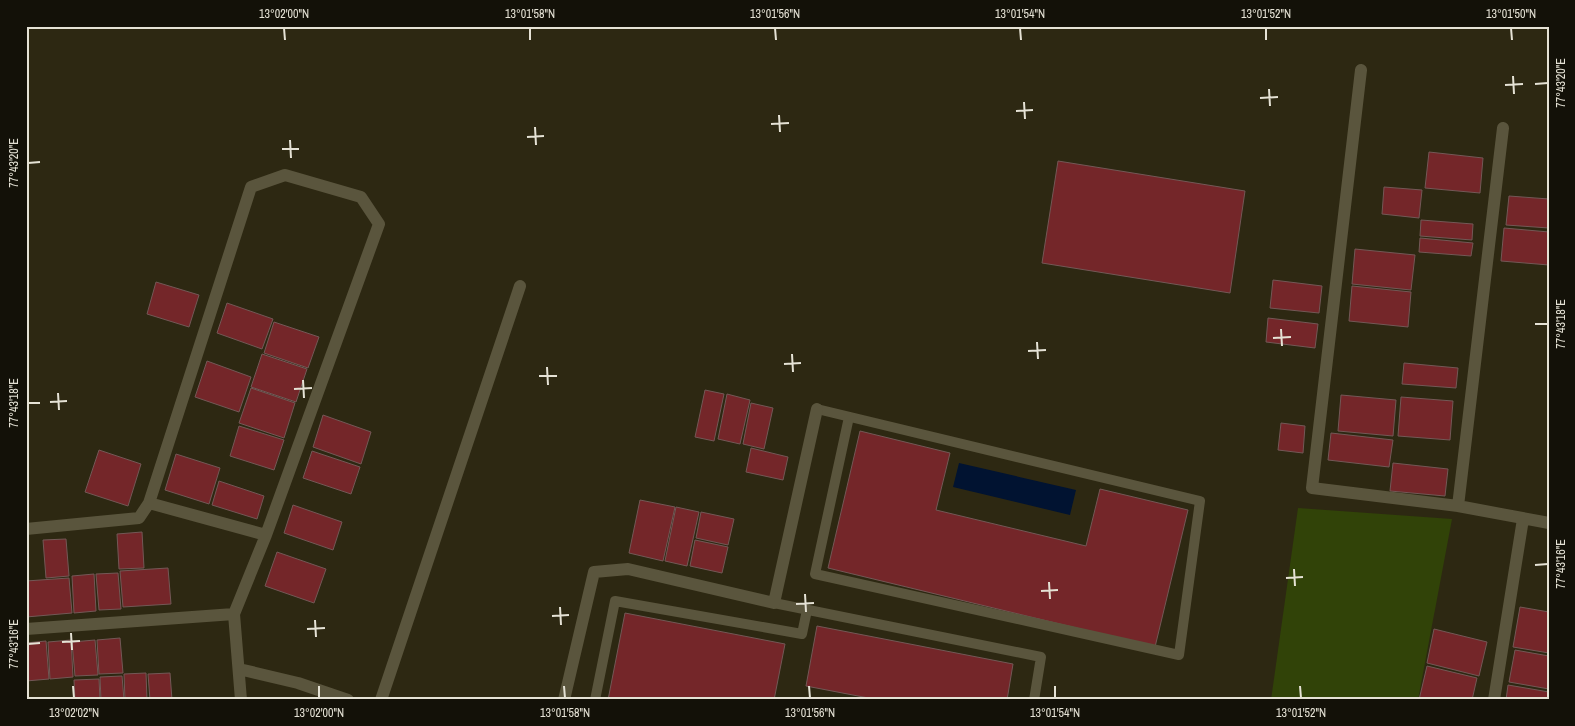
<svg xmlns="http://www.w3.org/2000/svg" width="1575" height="726" font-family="'Archivo Narrow',sans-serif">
<rect width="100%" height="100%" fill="#2d2812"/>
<!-- green -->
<path fill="#314308" d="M1298,508L1452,519L1418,700H1271Z"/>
<!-- water -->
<path fill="#011331" d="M959,463L1076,490L1070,515L953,487Z"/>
<!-- building -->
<path fill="#742629" stroke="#735856" d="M1429,152L1483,158L1480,193L1425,188Z
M1058,161L1245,191L1230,293L1042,263Z
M1384,187L1422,190L1419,218L1382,214Z
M1509,196L1549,199V228L1506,225Z
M1421,220L1473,224L1472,240L1420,236Z
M1504,228L1549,232V265L1501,261Z
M1420,238L1473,243L1471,256L1419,252Z
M1355,249L1415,255L1411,290L1352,284Z
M1273,280L1322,286L1319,313L1270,308Z
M156,282L199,295L189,327L147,314Z
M1352,286L1411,292L1408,327L1349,321Z
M227,303L273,319L262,349L217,333Z
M1268,318L1318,324L1315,348L1266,342Z
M274,322L319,337L308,368L264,353Z
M262,354L307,369L296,402L251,387Z
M207,361L251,377L239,412L195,397Z
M1404,363L1458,368L1456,388L1402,384Z
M251,388L295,403L284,438L239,423Z
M705,390L724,394L714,441L695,437Z
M727,394L750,400L740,444L718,439Z
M1341,395L1396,400L1393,436L1338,431Z
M1401,397L1453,401L1450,440L1398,436Z
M751,403L773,408L764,449L743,444Z
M323,415L371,432L361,464L313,447Z
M1281,423L1305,426L1303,453L1278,450Z
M239,426L284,440L274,470L230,456Z
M860,431L950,453L936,510L1086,546L1100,489L1188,510L1155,647L828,568Z
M1331,433L1393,440L1389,467L1328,460Z
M751,448L788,457L783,480L746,472Z
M99,450L141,464L128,506L85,492Z
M312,451L360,467L351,494L303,478Z
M176,454L220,468L209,504L165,490Z
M1393,463L1448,469L1445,496L1390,491Z
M219,481L264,496L257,519L212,505Z
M640,500L675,507L663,561L629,553Z
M293,505L342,522L333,550L284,533Z
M676,507L699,512L687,566L665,561Z
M701,512L734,519L728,545L696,538Z
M142,532L144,568L119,569L117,534Z
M66,539L69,576L46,578L43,540Z
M695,540L728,547L722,573L690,566Z
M277,552L326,569L314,603L265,586Z
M168,568L171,604L123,607L120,571Z
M118,573L121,609L99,610L96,574Z
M94,574L96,611L74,613L72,576Z
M69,578L72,613L26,617V581Z
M1520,607L1549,612V653L1513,647Z
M625,613L785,644L774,700H608Z
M817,626L1013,664L1007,700H879L806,686Z
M1434,629L1487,642L1479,676L1427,663Z
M120,638L123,673L99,674L97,640Z
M71,640L73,677L50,679L48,642Z
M95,640L98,675L75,676L72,642Z
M46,641L49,679L26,681V643Z
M1515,650L1549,656V689L1509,682Z
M1427,666L1477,678L1472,700H1419Z
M146,673L147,700H125L124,674Z
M170,673L172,700H150L148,674Z
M122,676L124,700H101L100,677Z
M99,679L100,700H75L74,680Z
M1508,685L1549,692V700H1506Z"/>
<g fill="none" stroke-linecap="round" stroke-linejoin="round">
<!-- service -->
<path stroke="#5a553d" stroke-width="10" d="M817,409L1200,501L1179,655L815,574L849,417
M774,603L1041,657L1034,700
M595,700L615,601L802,634L807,610"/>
<!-- minor -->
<path stroke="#5a553d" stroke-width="12" d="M1361,70L1312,488L1458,506L1549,523
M1458,506L1503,128
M26,529L139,518L149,503L251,187L285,175L361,197L379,224L266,535L149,503
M26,629L234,614
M239,669L298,683L348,700
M241,700L234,614L266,535
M381,700L520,286
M564,700L594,572L628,569L774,603L817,409
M1494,700L1523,519"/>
</g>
<!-- ticks -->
<path fill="none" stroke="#e5e2d5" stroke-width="2" d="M284,28L285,40M530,28V40M775,28L776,40M1020,28L1021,40M1266,28V40M1511,28L1512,40M1513,76L1514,94M1535,84L1548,83M1505,85L1523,84M1269,89L1270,106M1260,98L1278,97M1024,102L1025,119M1016,111L1033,110M779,115L780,132M771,124L789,123M535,127L536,145M527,137L544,136M290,140L291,158M282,149H299M28,163L40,162M1535,324H1548M1281,329L1282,346M1273,338L1291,337M1037,342L1038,359M1028,351L1046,350M792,354L793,372M784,364L801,363M547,367L548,385M539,376H557M303,380L304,398M294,389L312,388M58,393L59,410M50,402L67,401M28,403H40M1535,565L1548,564M1294,569L1295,586M1286,578L1303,577M1049,582L1050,599M1041,591L1058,590M805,594L806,612M796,604L814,603M560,607L561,625M552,616L569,615M315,620L316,637M307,629L325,628M71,633L72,650M62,642L80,641M28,644L40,643M73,686L74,698M319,686V698M564,686L565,698M809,686L810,698M1055,686V698M1300,686L1301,698"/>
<!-- border -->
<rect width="1575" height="726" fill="none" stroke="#131108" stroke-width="55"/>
<rect x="28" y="28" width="1520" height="670" fill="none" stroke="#e5e2d5" stroke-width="2"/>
<g font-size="12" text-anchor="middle" fill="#e5e2d5">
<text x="284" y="18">13°02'00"N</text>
<text x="530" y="18">13°01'58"N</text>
<text x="775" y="18">13°01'56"N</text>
<text x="1020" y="18">13°01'54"N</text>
<text x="1266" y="18">13°01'52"N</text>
<text x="1511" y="18">13°01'50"N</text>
<text transform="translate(1561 83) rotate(-90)" y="4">77°43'20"E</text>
<text transform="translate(14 163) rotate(-90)" y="4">77°43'20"E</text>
<text transform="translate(1561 324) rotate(-90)" y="4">77°43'18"E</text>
<text transform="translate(14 403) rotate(-90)" y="4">77°43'18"E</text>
<text transform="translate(1561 564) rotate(-90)" y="4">77°43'16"E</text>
<text transform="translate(14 644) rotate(-90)" y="4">77°43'16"E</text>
<text x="74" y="717">13°02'02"N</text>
<text x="319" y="717">13°02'00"N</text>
<text x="565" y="717">13°01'58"N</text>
<text x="810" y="717">13°01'56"N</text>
<text x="1055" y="717">13°01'54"N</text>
<text x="1301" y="717">13°01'52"N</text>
</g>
</svg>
